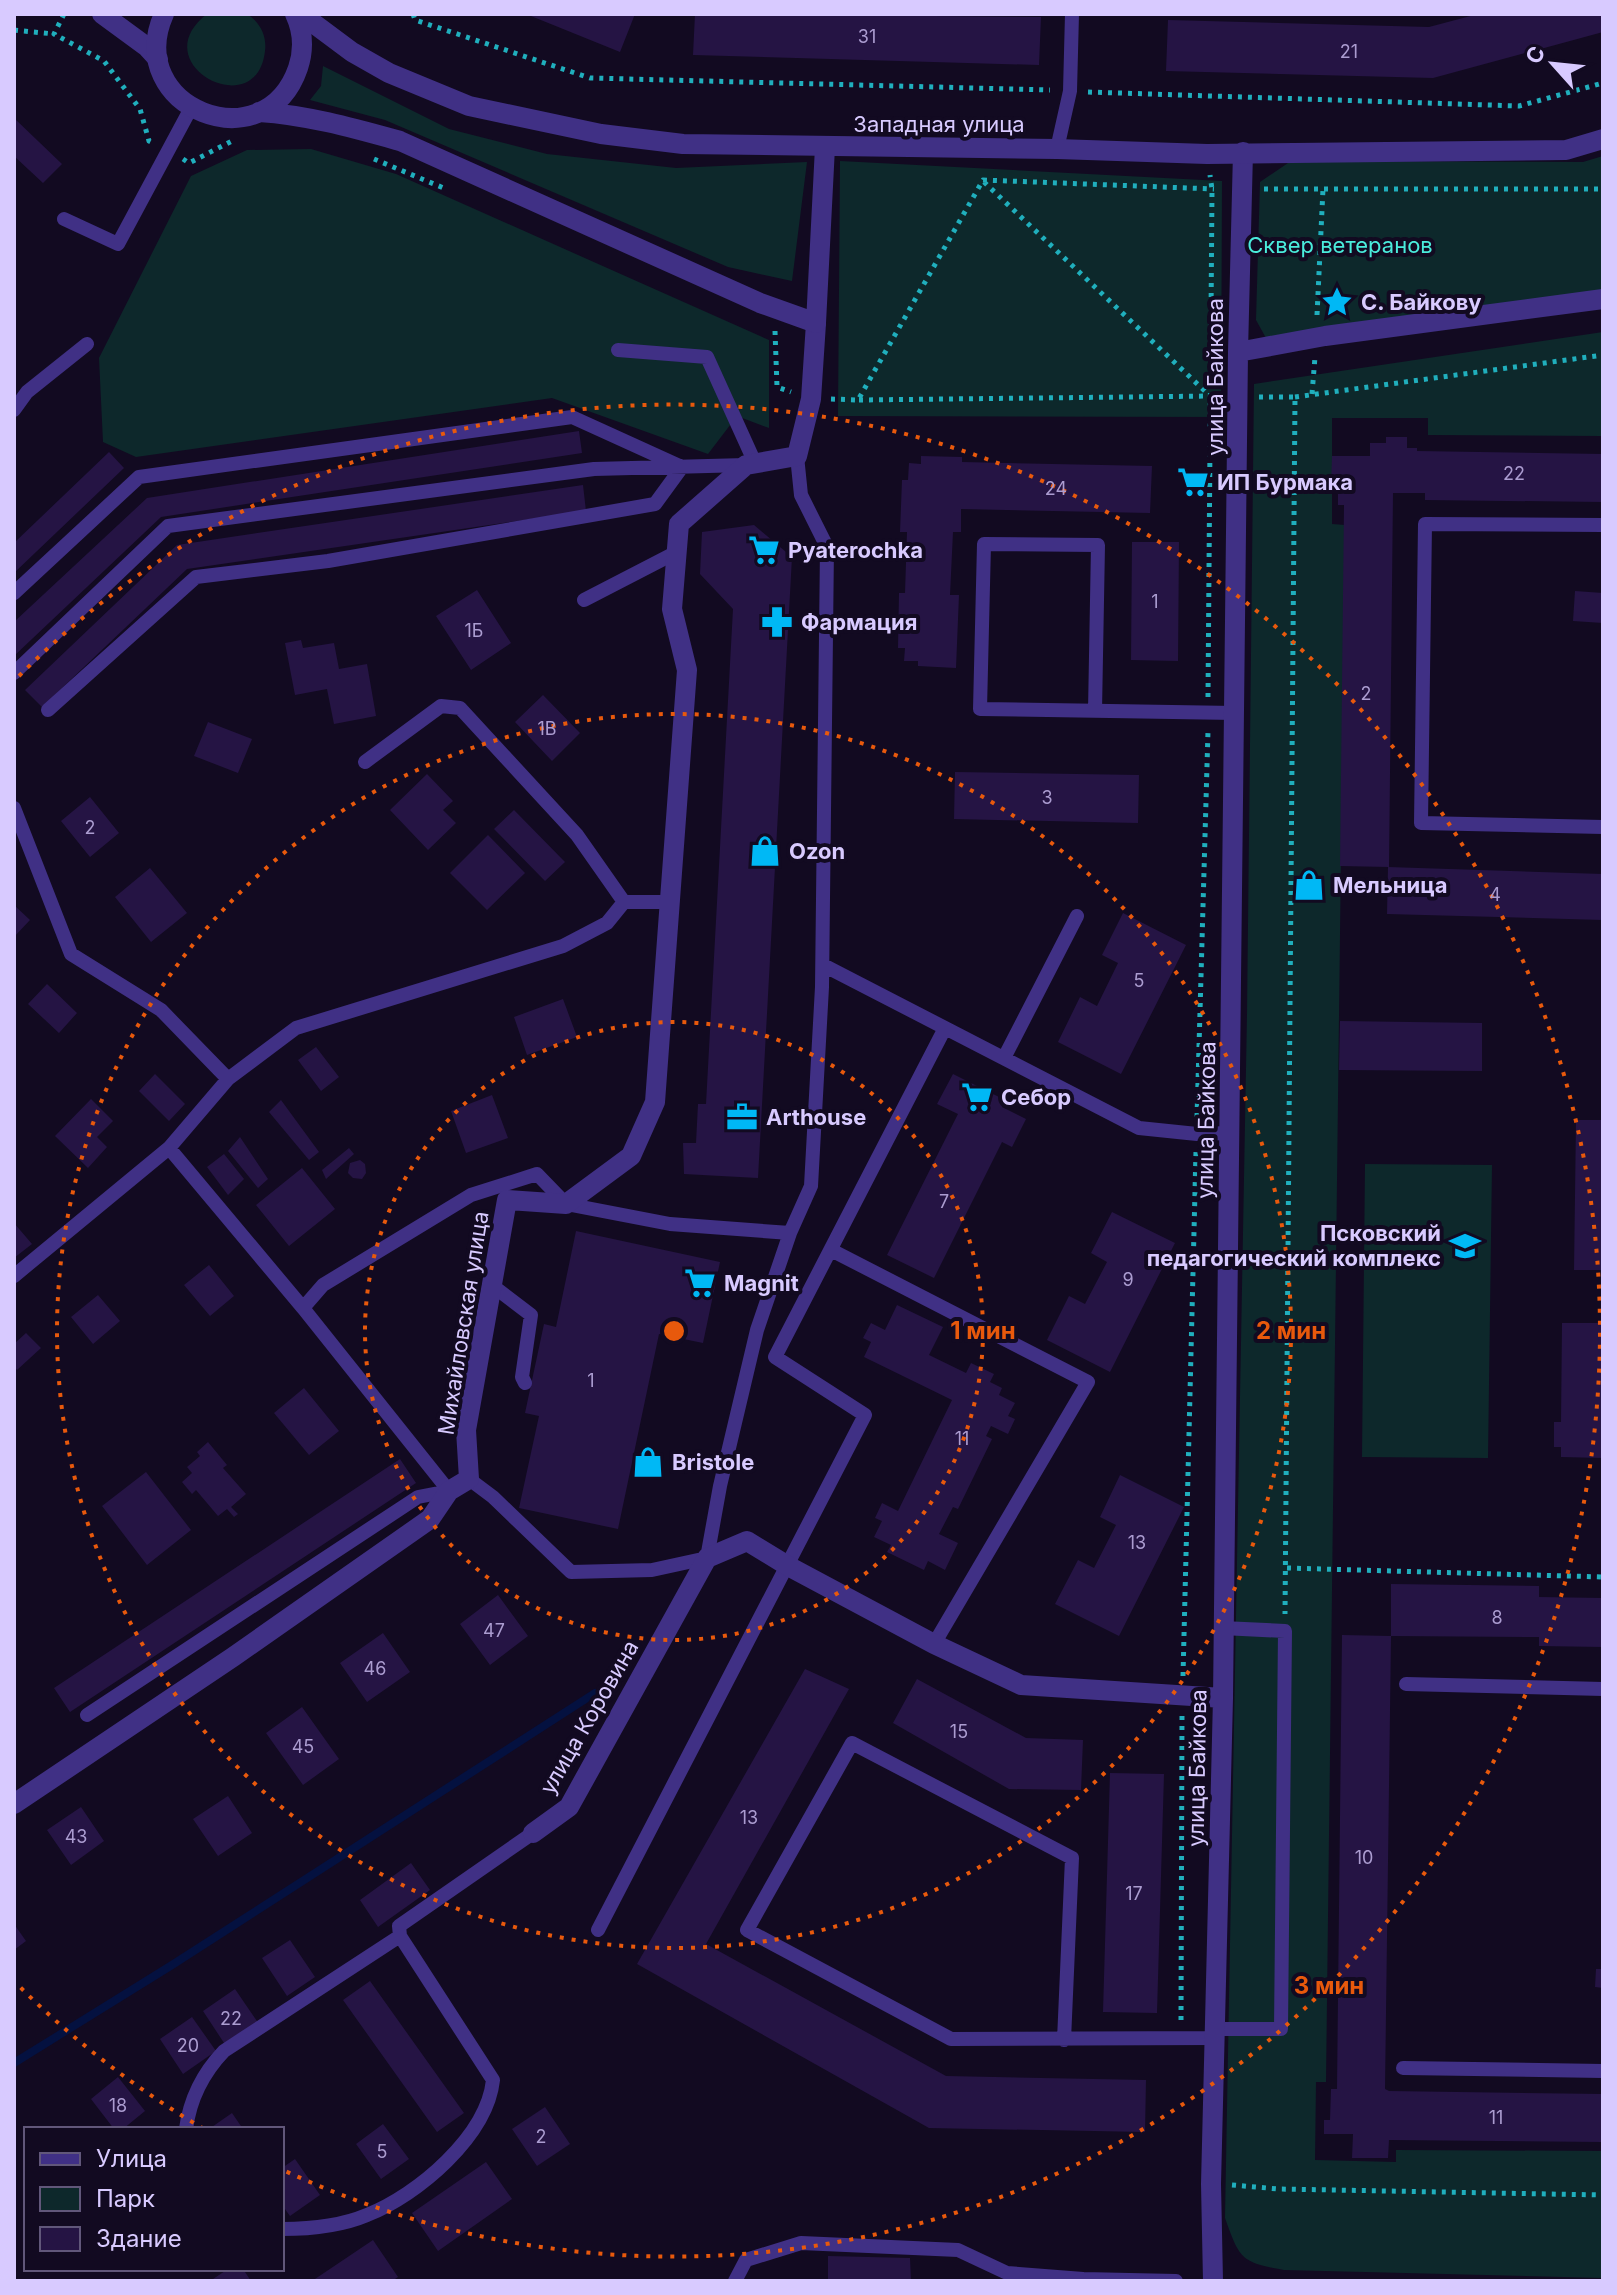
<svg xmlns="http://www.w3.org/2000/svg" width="1617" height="2295" font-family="Inter,sans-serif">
<rect width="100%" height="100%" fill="#120a21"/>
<!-- green -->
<path fill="#0d282b" d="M207,14H247C260,22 267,36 265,51C257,125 142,64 207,14Z
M323,66L449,129L547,154L676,168L807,162L792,281L728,267L385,120L310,100L321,86Z
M311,149L396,174L769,340V428L737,416L708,454L552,398L136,457L103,442L99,358L191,176L247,150Z
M1603,156V292L1266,338L1256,320L1260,182L1291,161L1583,162Z
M840,161L1222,181L1221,417L838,416Z
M1603,332V436L1428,435V418H1332V524L1345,525L1326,2082H1316L1315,2160L1396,2162V2150L1603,2151V2278L1284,2270C1241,2262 1240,2260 1225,2218L1247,1014L1254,384Z
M1365,1164L1492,1165L1488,1458L1362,1457Z"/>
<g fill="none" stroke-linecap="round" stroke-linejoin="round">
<!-- stream -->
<path stroke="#041140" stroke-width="8" d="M14,2063L172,1965L595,1693"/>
</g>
<!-- building -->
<path fill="#251444" d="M526,14H635L620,52Z
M695,14L1041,17L1039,65L693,55Z
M1478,14H1603V32L1433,78L1166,71L1168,20L1429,27Z
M14,118L62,164L43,183L14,156Z
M579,431L582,453L161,517L14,656V622L147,498Z
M1386,437H1407V448H1417V451L1603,454V502L1425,500V493H1393L1389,867L1340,866L1344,505H1338V486H1331L1332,456H1370V443H1386Z
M109,452L124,468L14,573V543Z
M921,456L962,457V462L1152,466L1150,513L961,509V532H953L950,595H959L956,668L918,666V661H904L905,648H898L899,593H905L907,532H900L902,480H908L909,463L921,464Z
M583,485L586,511L187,569L42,707L25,690L177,545Z
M754,525L792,557L758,1178L684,1174L683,1143H696L698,1104H706L733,609L700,574L702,532Z
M1132,542H1179L1178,661L1131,660Z
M477,590L511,643L471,670L436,616Z
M1575,591L1603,593V623L1573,621Z
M301,640L303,648L334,643L339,669L367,664L376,716L334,724L327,689L295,695L285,643Z
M543,695L580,733L552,761L515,722Z
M208,722L252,739L238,773L194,756Z
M955,772L1139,775L1138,823L954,819Z
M427,774L453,801L443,810L456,823L428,850L390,810Z
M90,797L119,833L90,857L61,821Z
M514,810L565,862L545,881L494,829Z
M488,835L525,873L487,910L450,873Z
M1388,867L1603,874V920L1387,914Z
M150,868L187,913L151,942L115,897Z
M14,905L30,920L14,937Z
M1123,913L1186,945L1121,1074L1058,1042L1080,997L1097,1006L1118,963L1102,955Z
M47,984L77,1013L59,1033L28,1004Z
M563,999L577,1037L527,1055L514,1017Z
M1340,1021L1482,1023V1071L1339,1070Z
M316,1047L339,1077L321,1091L298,1060Z
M155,1074L185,1104L169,1121L139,1091Z
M953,1074L1005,1100L1002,1107L1026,1119L1012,1147L1002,1142L934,1278L887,1255L958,1114L937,1104Z
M492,1095L508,1138L466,1153L451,1111Z
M91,1099L113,1121L97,1137L107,1147L88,1168L55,1136Z
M281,1100L319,1152L309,1160L269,1112Z
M1576,1120H1603V1270H1574Z
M240,1137L268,1179L258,1188L228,1151Z
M349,1148L354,1154L326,1179L322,1170Z
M224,1154L244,1179L228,1195L207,1167Z
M360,1160L365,1164L366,1173L362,1179L353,1178L348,1173L350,1163Z
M302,1168L335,1209L289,1246L256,1205Z
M1112,1212L1175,1243L1110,1372L1047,1340L1069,1296L1085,1304L1107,1262L1091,1253Z
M14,1223L32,1244L14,1258Z
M576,1231L720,1262L703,1343L659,1334L618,1529L519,1508L539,1416L525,1413L544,1324L556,1327Z
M209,1265L234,1296L210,1316L184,1285Z
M98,1295L120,1321L93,1344L71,1317Z
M897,1305L943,1327L929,1355L966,1373L971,1363L994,1374L990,1382L1002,1388L999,1395L1015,1403L1008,1416L1015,1419L1008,1434L991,1426L986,1436L992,1439L958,1509L953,1507L939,1534L958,1543L945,1570L928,1561L924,1570L887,1552L891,1545L874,1537L882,1521L875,1518L882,1503L898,1511L952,1400L864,1357L871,1342L863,1338L871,1323L885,1330Z
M1562,1323H1603V1458L1561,1457V1447H1554V1422H1561Z
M26,1333L41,1348L17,1370L14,1366V1344Z
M304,1388L339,1431L309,1455L274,1413Z
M208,1442L227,1465L223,1468L246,1494L231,1507L238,1514L234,1517L227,1509L218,1516L196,1490L192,1494L182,1482L192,1473L187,1467L200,1456L197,1452Z
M400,1459L416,1483L70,1712L54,1688Z
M146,1472L191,1530L147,1565L102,1506Z
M1120,1475L1184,1507L1119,1636L1055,1604L1078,1560L1094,1568L1116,1525L1100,1517Z
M1391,1584L1539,1586V1597L1603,1598V1647L1539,1646V1637L1391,1636L1385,2089L1389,2091L1603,2094V2142L1389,2140L1388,2158H1352L1353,2134H1324V2120H1330L1331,2089H1337L1342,1635L1391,1636Z
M498,1595L528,1636L490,1665L460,1624Z
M383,1633L410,1672L367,1702L340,1663Z
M805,1669L849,1689L706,1944L946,2076L1146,2080L1145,2132L929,2128L637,1964Z
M917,1679L1026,1738L1083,1740L1081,1790L1009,1789L893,1723Z
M302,1707L339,1759L303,1785L266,1733Z
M1110,1773L1164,1774L1157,2013L1103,2012Z
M228,1796L252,1833L218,1856L193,1819Z
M81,1807L104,1841L71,1865L47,1830Z
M411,1863L430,1890L378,1927L360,1900Z
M14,1924L26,1941L14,1950Z
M290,1940L315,1977L287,1996L262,1958Z
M1596,1969H1603V1988L1595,1987Z
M370,1981L464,2113L437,2132L343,2000Z
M235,1989L259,2024L226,2046L203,2011Z
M192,2017L216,2051L183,2074L160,2039Z
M118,2077L145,2111L123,2129H114L91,2099Z
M545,2107L570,2144L537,2166L512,2129Z
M232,2113L243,2129H209Z
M383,2124L409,2159L381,2179L356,2144Z
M295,2159L320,2195L290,2216L282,2205V2168Z
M486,2162L512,2199L438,2251L412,2213Z
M373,2240L398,2277L392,2281H312Z
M828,2256L910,2258L911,2281H828Z
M228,2269H243L251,2281H210Z"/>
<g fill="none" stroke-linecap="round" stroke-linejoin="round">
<!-- path -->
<path stroke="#20afbd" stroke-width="5" stroke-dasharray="4 6" stroke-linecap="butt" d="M64,14L54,34L104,61L140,109L149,141L153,143
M413,14L415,20L590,78L1050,90
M14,30L54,34
M1088,92L1519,106L1603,83
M183,159L189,163L232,141
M374,159L446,189
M984,182L1209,395
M1264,189H1603
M1317,315L1323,189
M775,331L777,387L791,392
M1312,394L1315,357
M1259,397H1295L1285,1614
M1295,397L1603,355
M831,399L858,400L983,180L1214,189
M859,400L1213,396
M1208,697L1212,189L1210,175
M1197,1117L1208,731
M1287,1568L1603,1577
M1183,1676L1196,1151
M1181,2020L1182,1714
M1232,2185L1279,2189L1603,2195"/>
<!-- service -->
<path stroke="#403085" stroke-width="14" d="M1057,149L1070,91L1072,14
M64,219L118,244L191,108
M618,350L707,357L755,463
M14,410L27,392L87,344
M1603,525L1425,524L1421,823L1603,827
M14,593L139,477L572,417L682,467L655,504L328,561L196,577L48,710
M584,600L675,553
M14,673L168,526L594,469L746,465
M1095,711L1098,545L984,544L980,709L1235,713
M365,762L441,706L460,708L577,835L624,902
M14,808L71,954L161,1010L228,1079
M823,965L1139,1128L1197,1134L1230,1133
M1004,1058L1077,916
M831,1250L1088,1382L934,1644
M14,1276L169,1148L228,1079L296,1028L563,946L607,923L624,902H670
M493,1286L531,1315L522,1377L525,1383
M303,1308L323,1285L471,1195L537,1174L566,1204L670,1224L790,1233
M469,1479L493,1497L571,1572L652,1570L707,1558L720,1486L757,1330L790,1233L811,1186L822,987L827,547L801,495L797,456
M1406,1684L1603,1689
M87,1715L418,1497L449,1491L303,1308L169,1148
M598,1930L865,1415L775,1357L945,1028
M1215,2029H1281L1285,1631L1222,1628
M1064,2040L1072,1858L852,1743L747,1930L951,2039L1215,2038
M1403,2068L1603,2071
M186,2129C190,2098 203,2073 224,2051L400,1936
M282,2229C310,2229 341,2226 367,2215C418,2195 487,2136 493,2080L400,1936L399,1926L533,1833
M735,2281L746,2260L801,2243L958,2250L1007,2273L1083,2279
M1082,2281L1083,2279L1176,2281"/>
<!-- minor -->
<path stroke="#403085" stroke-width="20" d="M102,14L147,47L158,59
M1238,352L1325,336L1603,299
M14,1804L233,1657L430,1519L449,1491L469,1479L466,1430L507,1200L566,1204L631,1156L655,1102L687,670L672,609L679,524L746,465L797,456L811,399L816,323
M533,1833L569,1807L707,1558L747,1541L788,1566L934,1644L1021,1685L1223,1698
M1213,2281L1211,2184L1223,1698L1238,352L1243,152"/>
<!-- tertiary -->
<path stroke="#403085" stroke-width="20" d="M164,14C122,108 265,164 298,68C304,50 303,31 295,14
M301,14L352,52L389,73L469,106L601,134L683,144L1057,149L1207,154L1566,150L1603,139
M259,112C307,115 353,128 400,141L760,303L816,323L825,147"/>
</g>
<!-- distance rings -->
<g fill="none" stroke="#e8590c" stroke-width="4" stroke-dasharray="4 8">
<circle cx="674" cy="1331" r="309"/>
<circle cx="674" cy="1331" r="617"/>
<path d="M204 2129A926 926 0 0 1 19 1986M19 676A926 926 0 1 1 283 2170"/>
</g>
<!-- icons -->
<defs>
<symbol id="sight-bare" viewBox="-9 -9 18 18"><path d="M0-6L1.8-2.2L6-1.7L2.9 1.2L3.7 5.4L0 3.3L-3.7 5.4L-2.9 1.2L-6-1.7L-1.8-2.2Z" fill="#00b8f5" stroke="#120a21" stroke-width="2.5" paint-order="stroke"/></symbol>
<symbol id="supermarket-bare" viewBox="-9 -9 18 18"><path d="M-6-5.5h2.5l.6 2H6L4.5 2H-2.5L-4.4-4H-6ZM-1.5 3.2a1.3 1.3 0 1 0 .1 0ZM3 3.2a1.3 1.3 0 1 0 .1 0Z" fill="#00b8f5" stroke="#120a21" stroke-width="2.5" paint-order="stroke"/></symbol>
<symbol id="pharmacy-bare" viewBox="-9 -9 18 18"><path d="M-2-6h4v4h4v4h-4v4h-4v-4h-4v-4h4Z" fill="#00b8f5" stroke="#120a21" stroke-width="2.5" paint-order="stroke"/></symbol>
<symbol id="shop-bare" viewBox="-9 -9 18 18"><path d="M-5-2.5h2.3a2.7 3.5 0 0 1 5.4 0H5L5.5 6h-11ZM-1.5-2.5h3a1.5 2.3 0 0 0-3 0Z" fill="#00b8f5" stroke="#120a21" stroke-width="2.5" paint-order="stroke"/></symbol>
<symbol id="office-bare" viewBox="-9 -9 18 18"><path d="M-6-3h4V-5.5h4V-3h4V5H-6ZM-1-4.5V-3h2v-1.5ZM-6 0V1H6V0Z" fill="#00b8f5" stroke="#120a21" stroke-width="2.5" paint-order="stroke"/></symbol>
<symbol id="school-bare" viewBox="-9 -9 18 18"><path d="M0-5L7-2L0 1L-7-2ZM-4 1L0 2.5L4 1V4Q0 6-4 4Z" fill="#00b8f5" stroke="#120a21" stroke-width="2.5" paint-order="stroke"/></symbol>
</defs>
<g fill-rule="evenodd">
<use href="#sight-bare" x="1315" y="280" width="44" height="44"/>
<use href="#supermarket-bare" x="1171" y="460" width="44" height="44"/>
<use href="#supermarket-bare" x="742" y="528" width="44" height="44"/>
<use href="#pharmacy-bare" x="755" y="600" width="44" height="44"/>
<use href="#shop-bare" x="743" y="829" width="44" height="44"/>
<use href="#shop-bare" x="1287" y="863" width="44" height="44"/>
<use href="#supermarket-bare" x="955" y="1075" width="44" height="44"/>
<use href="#office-bare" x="720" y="1095" width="44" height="44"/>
<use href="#school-bare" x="1443" y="1224" width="44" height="44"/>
<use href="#supermarket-bare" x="678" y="1261" width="44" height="44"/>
<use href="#shop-bare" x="626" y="1440" width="44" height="44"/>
</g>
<g text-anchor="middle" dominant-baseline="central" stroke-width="8" stroke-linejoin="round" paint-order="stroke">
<!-- number labels -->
<g font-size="18" fill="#ab9cd0">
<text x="867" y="36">31</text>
<text x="1349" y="51">21</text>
<text x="1514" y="473">22</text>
<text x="1056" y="488">24</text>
<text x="1155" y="601">1</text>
<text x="474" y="630">1Б</text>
<text x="1366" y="693">2</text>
<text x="547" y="728">1В</text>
<text x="1047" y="797">3</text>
<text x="90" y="827">2</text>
<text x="1495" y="894">4</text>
<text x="1139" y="980">5</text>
<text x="944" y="1201">7</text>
<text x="1128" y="1279">9</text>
<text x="591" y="1380">1</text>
<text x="962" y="1438">11</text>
<text x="1137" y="1542">13</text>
<text x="1497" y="1617">8</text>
<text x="494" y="1630">47</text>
<text x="375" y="1668">46</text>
<text x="959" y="1731">15</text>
<text x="303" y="1746">45</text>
<text x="749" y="1817">13</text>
<text x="76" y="1836">43</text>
<text x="1364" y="1857">10</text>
<text x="1134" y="1893">17</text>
<text x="231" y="2018">22</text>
<text x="188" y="2045">20</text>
<text x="118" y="2105">18</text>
<text x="1496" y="2117">11</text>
<text x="541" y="2136">2</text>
<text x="382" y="2151">5</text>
</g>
<!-- street labels -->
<g font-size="22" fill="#d8caff" stroke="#120a21">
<text x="939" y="124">Западная улица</text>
<text transform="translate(1215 377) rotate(-90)">улица Байкова</text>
<text transform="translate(1206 1120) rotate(-89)">улица Байкова</text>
<text transform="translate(463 1323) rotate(-81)">Михайловская улица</text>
<text transform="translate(589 1717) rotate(-60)">улица Коровина</text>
<text transform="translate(1197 1768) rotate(-89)">улица Байкова</text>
</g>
<!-- park labels -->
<g font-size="22" fill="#4aecdc" stroke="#120a21">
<text x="1340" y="245">Сквер ветеранов</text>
</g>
<!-- poi labels -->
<g font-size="22" font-weight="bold" fill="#d8caff" stroke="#120a21" text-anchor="start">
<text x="1361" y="302">С. Байкову</text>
<text x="1217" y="482">ИП Бурмака</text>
<text x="788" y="550">Pyaterochka</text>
<text x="801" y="622">Фармация</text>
<text x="789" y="851">Ozon</text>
<text x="1333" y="885">Мельница</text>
<text x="1001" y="1097">Себор</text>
<text x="766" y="1117">Arthouse</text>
<text x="1441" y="1233" text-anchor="end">Псковский<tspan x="1441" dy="25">педагогический комплекс</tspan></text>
<text x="724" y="1283">Magnit</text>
<text x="672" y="1462">Bristole</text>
</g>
</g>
<circle cx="674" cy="1331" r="12" fill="#e8590c" stroke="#120a21" stroke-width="4"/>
<g font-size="24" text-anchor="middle" font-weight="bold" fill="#e8590c" stroke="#120a21" stroke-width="8" stroke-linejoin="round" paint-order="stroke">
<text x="983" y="1339">1 мин</text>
<text x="1291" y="1339">2 мин</text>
<text x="1329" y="1994">3 мин</text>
</g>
<!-- border -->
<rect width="1617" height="2295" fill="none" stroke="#d8caff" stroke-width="32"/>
<!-- legend -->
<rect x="24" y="2127" width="260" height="144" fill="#120a21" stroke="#61577a" stroke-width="2"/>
<rect x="40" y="2153" width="40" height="12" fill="#403085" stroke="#61577a" stroke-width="2"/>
<text x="96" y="2167" font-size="24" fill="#d8caff">Улица</text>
<rect x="40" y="2187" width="40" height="24" fill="#0d282b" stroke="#61577a" stroke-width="2"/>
<text x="96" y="2207" font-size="24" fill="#d8caff">Парк</text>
<rect x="40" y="2227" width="40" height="24" fill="#251444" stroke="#61577a" stroke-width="2"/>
<text x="96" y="2247" font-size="24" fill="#d8caff">Здание</text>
<!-- north arrow -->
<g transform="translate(1553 64) rotate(297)" stroke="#120a21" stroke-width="6" paint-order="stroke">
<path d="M0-6L14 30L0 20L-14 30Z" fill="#d8caff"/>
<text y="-12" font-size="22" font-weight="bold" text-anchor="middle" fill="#d8caff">С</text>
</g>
</svg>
